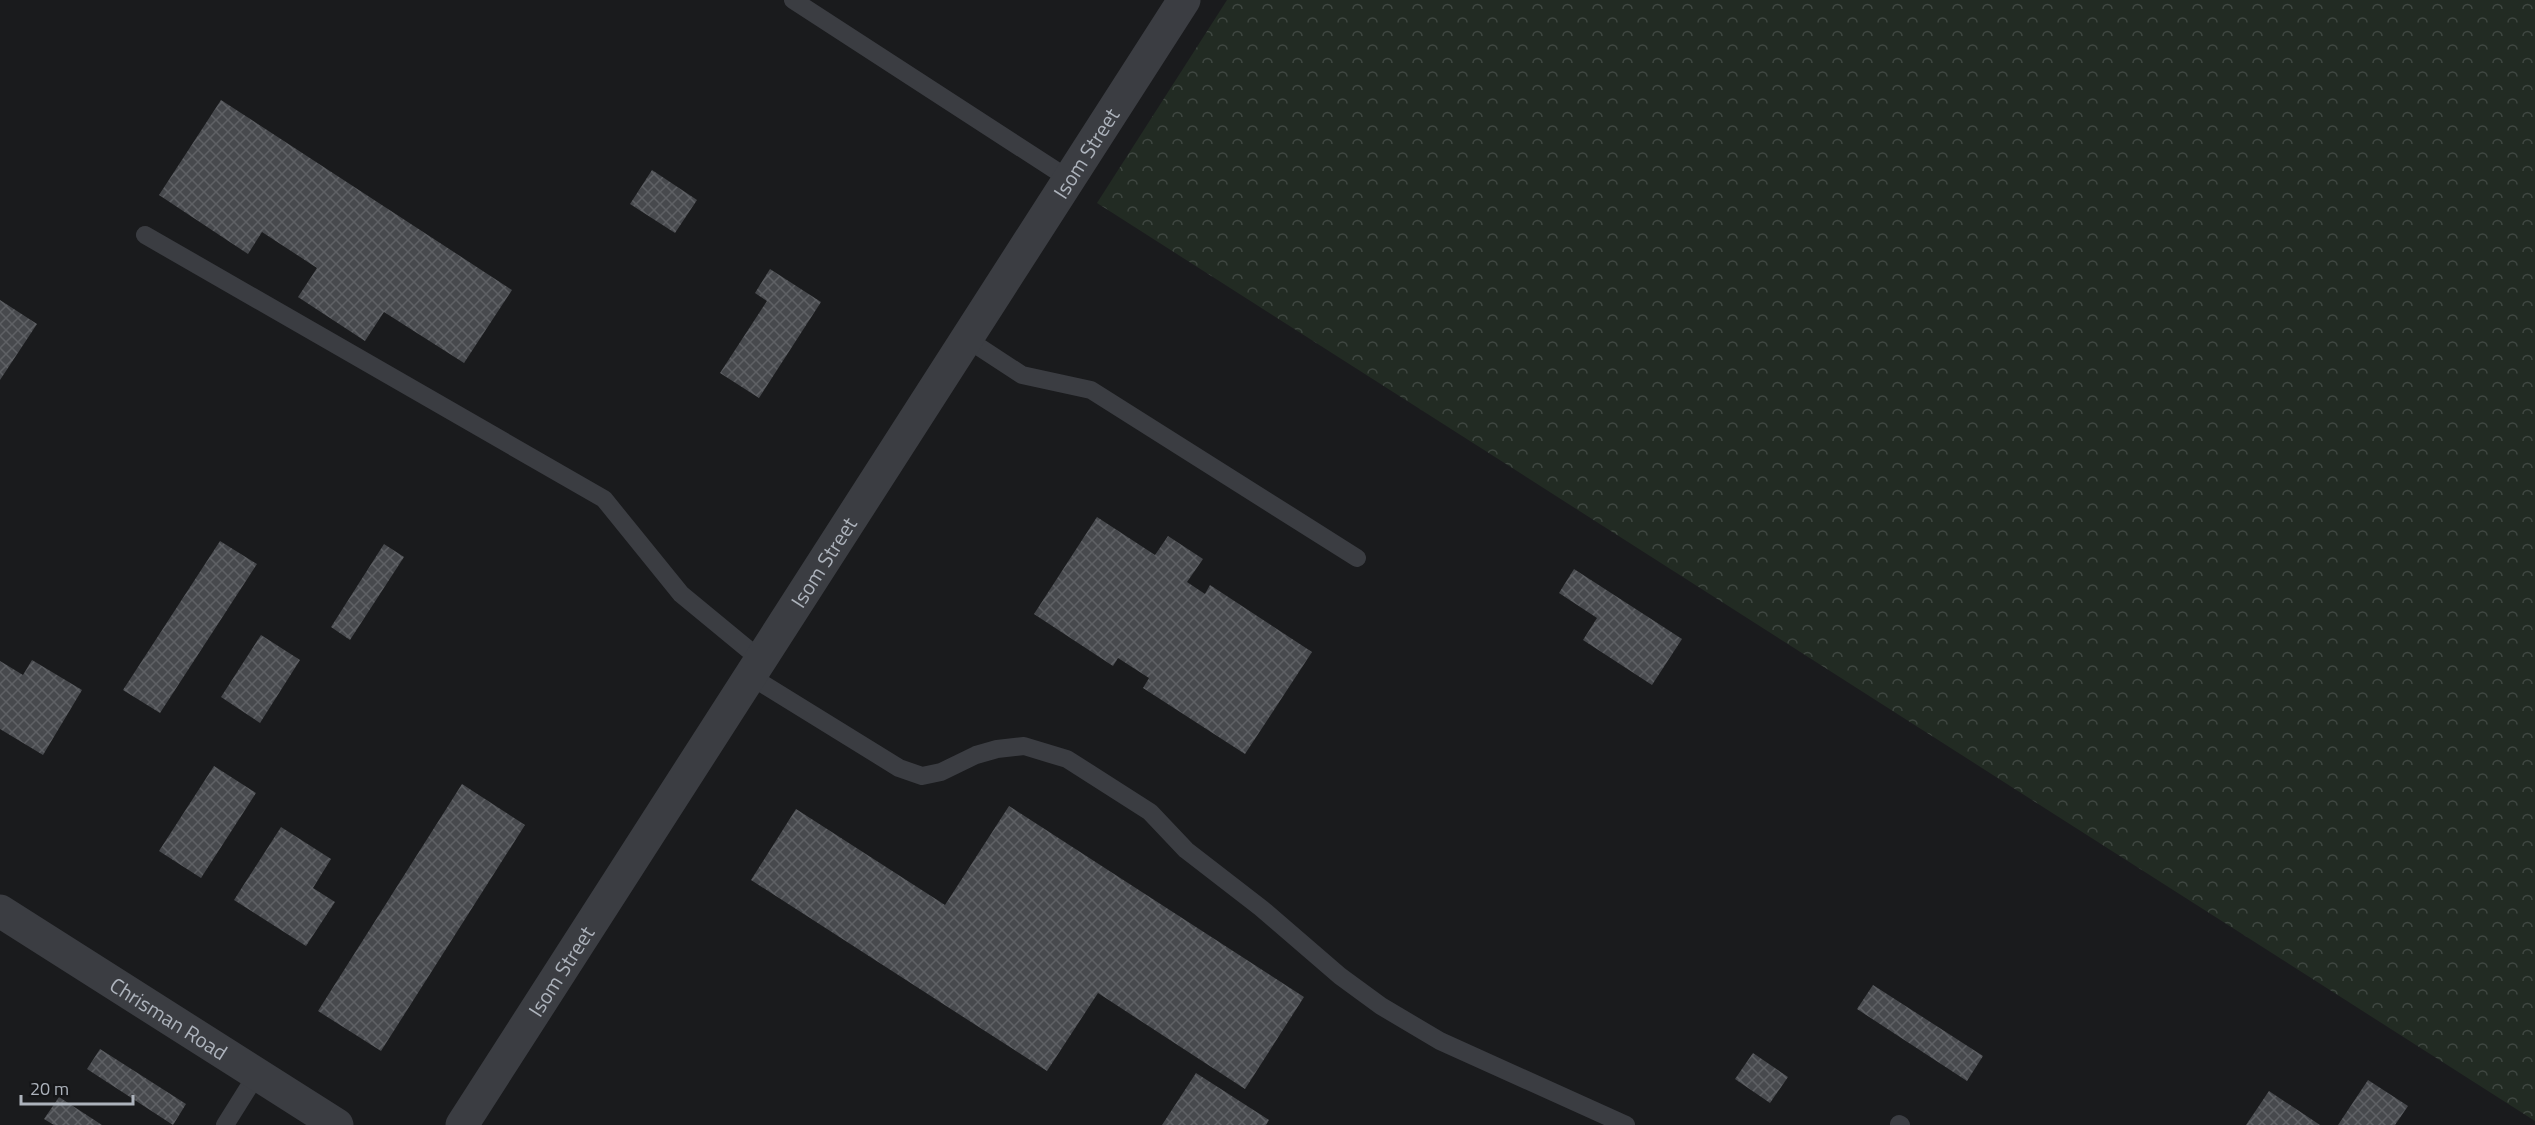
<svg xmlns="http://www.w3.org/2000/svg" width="2535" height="1125" font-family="'Titillium Web',sans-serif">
<defs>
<pattern id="forest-crowns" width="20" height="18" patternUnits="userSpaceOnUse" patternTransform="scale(1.5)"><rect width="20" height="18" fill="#222b23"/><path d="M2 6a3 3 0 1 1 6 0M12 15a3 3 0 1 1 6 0" fill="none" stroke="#3f4741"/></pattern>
<pattern id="building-cross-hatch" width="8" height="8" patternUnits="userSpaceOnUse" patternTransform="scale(1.5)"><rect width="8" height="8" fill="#47494d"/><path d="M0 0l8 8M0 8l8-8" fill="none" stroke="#5f6165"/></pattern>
</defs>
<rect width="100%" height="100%" fill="#1a1b1d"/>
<!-- forest -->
<path fill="url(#forest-crowns)" d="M1227,0H2535V1121L1097,203Z"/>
<!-- building -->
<path fill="url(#building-cross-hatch)" d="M221,100L512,290L464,363L384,312L365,341L298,297L317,268L262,232L248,254L159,195Z
M652,170L697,200L675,233L630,204Z
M770,269L821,302L759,398L720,373L767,301L755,293Z
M0,300L37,324L0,380Z
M1097,517L1155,555L1168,536L1203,559L1187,582L1205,594L1210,585L1312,652L1245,754L1143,688L1149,678L1118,658L1113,666L1034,614Z
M220,541L257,564L160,713L123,690Z
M384,544L404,557L350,640L331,627Z
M1574,569L1682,639L1652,685L1583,640L1597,618L1559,593Z
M261,635L300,660L260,723L221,697Z
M32,660L82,690L43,755L0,729V661L23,675Z
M214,766L256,793L201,878L159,851Z
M462,784L525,825L381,1051L318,1011Z
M1009,806L1304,997L1245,1089L1098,993L1047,1071L751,880L796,809L945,905Z
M281,827L331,859L313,888L335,902L306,946L234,900Z
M1873,985L1983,1056L1967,1081L1857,1009Z
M100,1049L186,1104L173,1125L87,1069Z
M1753,1053L1788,1077L1770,1103L1735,1079Z
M1196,1073L1269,1120L1266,1125H1162Z
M2368,1080L2408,1106L2395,1125H2338Z
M2269,1091L2320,1125H2246Z
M59,1097L102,1125H54L44,1119Z"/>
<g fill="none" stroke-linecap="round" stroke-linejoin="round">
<!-- service -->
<path stroke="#3b3d42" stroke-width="18" d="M793,0L1069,179
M145,235L604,499L681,594L761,660
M967,339L1022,375L1091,390L1357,558
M750,676L899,768L922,776L941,772L976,755L997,749L1024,746L1067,759L1150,812L1186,850L1261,908L1340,976L1381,1006L1440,1041L1626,1125
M1899,1124L1901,1125
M225,1125L257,1074"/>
<!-- minor -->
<g stroke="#3b3d42" stroke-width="33">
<path id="s1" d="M0,911L337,1125"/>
<path id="s2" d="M462,1125L1184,0"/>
</g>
</g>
<g text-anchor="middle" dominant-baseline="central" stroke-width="4.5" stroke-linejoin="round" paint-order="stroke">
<!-- street labels -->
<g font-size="21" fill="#adb3bc" stroke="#151618">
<text stroke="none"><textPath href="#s2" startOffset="1155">Isom Street</textPath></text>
<text stroke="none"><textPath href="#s2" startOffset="669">Isom Street</textPath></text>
<text stroke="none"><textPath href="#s2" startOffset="183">Isom Street</textPath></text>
<text stroke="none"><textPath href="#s1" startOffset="200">Chrisman Road</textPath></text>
</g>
</g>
<!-- scale -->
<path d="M21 1095v9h112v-9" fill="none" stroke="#adb3bc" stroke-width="3"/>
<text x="30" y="1095" font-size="18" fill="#adb3bc" stroke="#151618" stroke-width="4.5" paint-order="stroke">20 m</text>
</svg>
